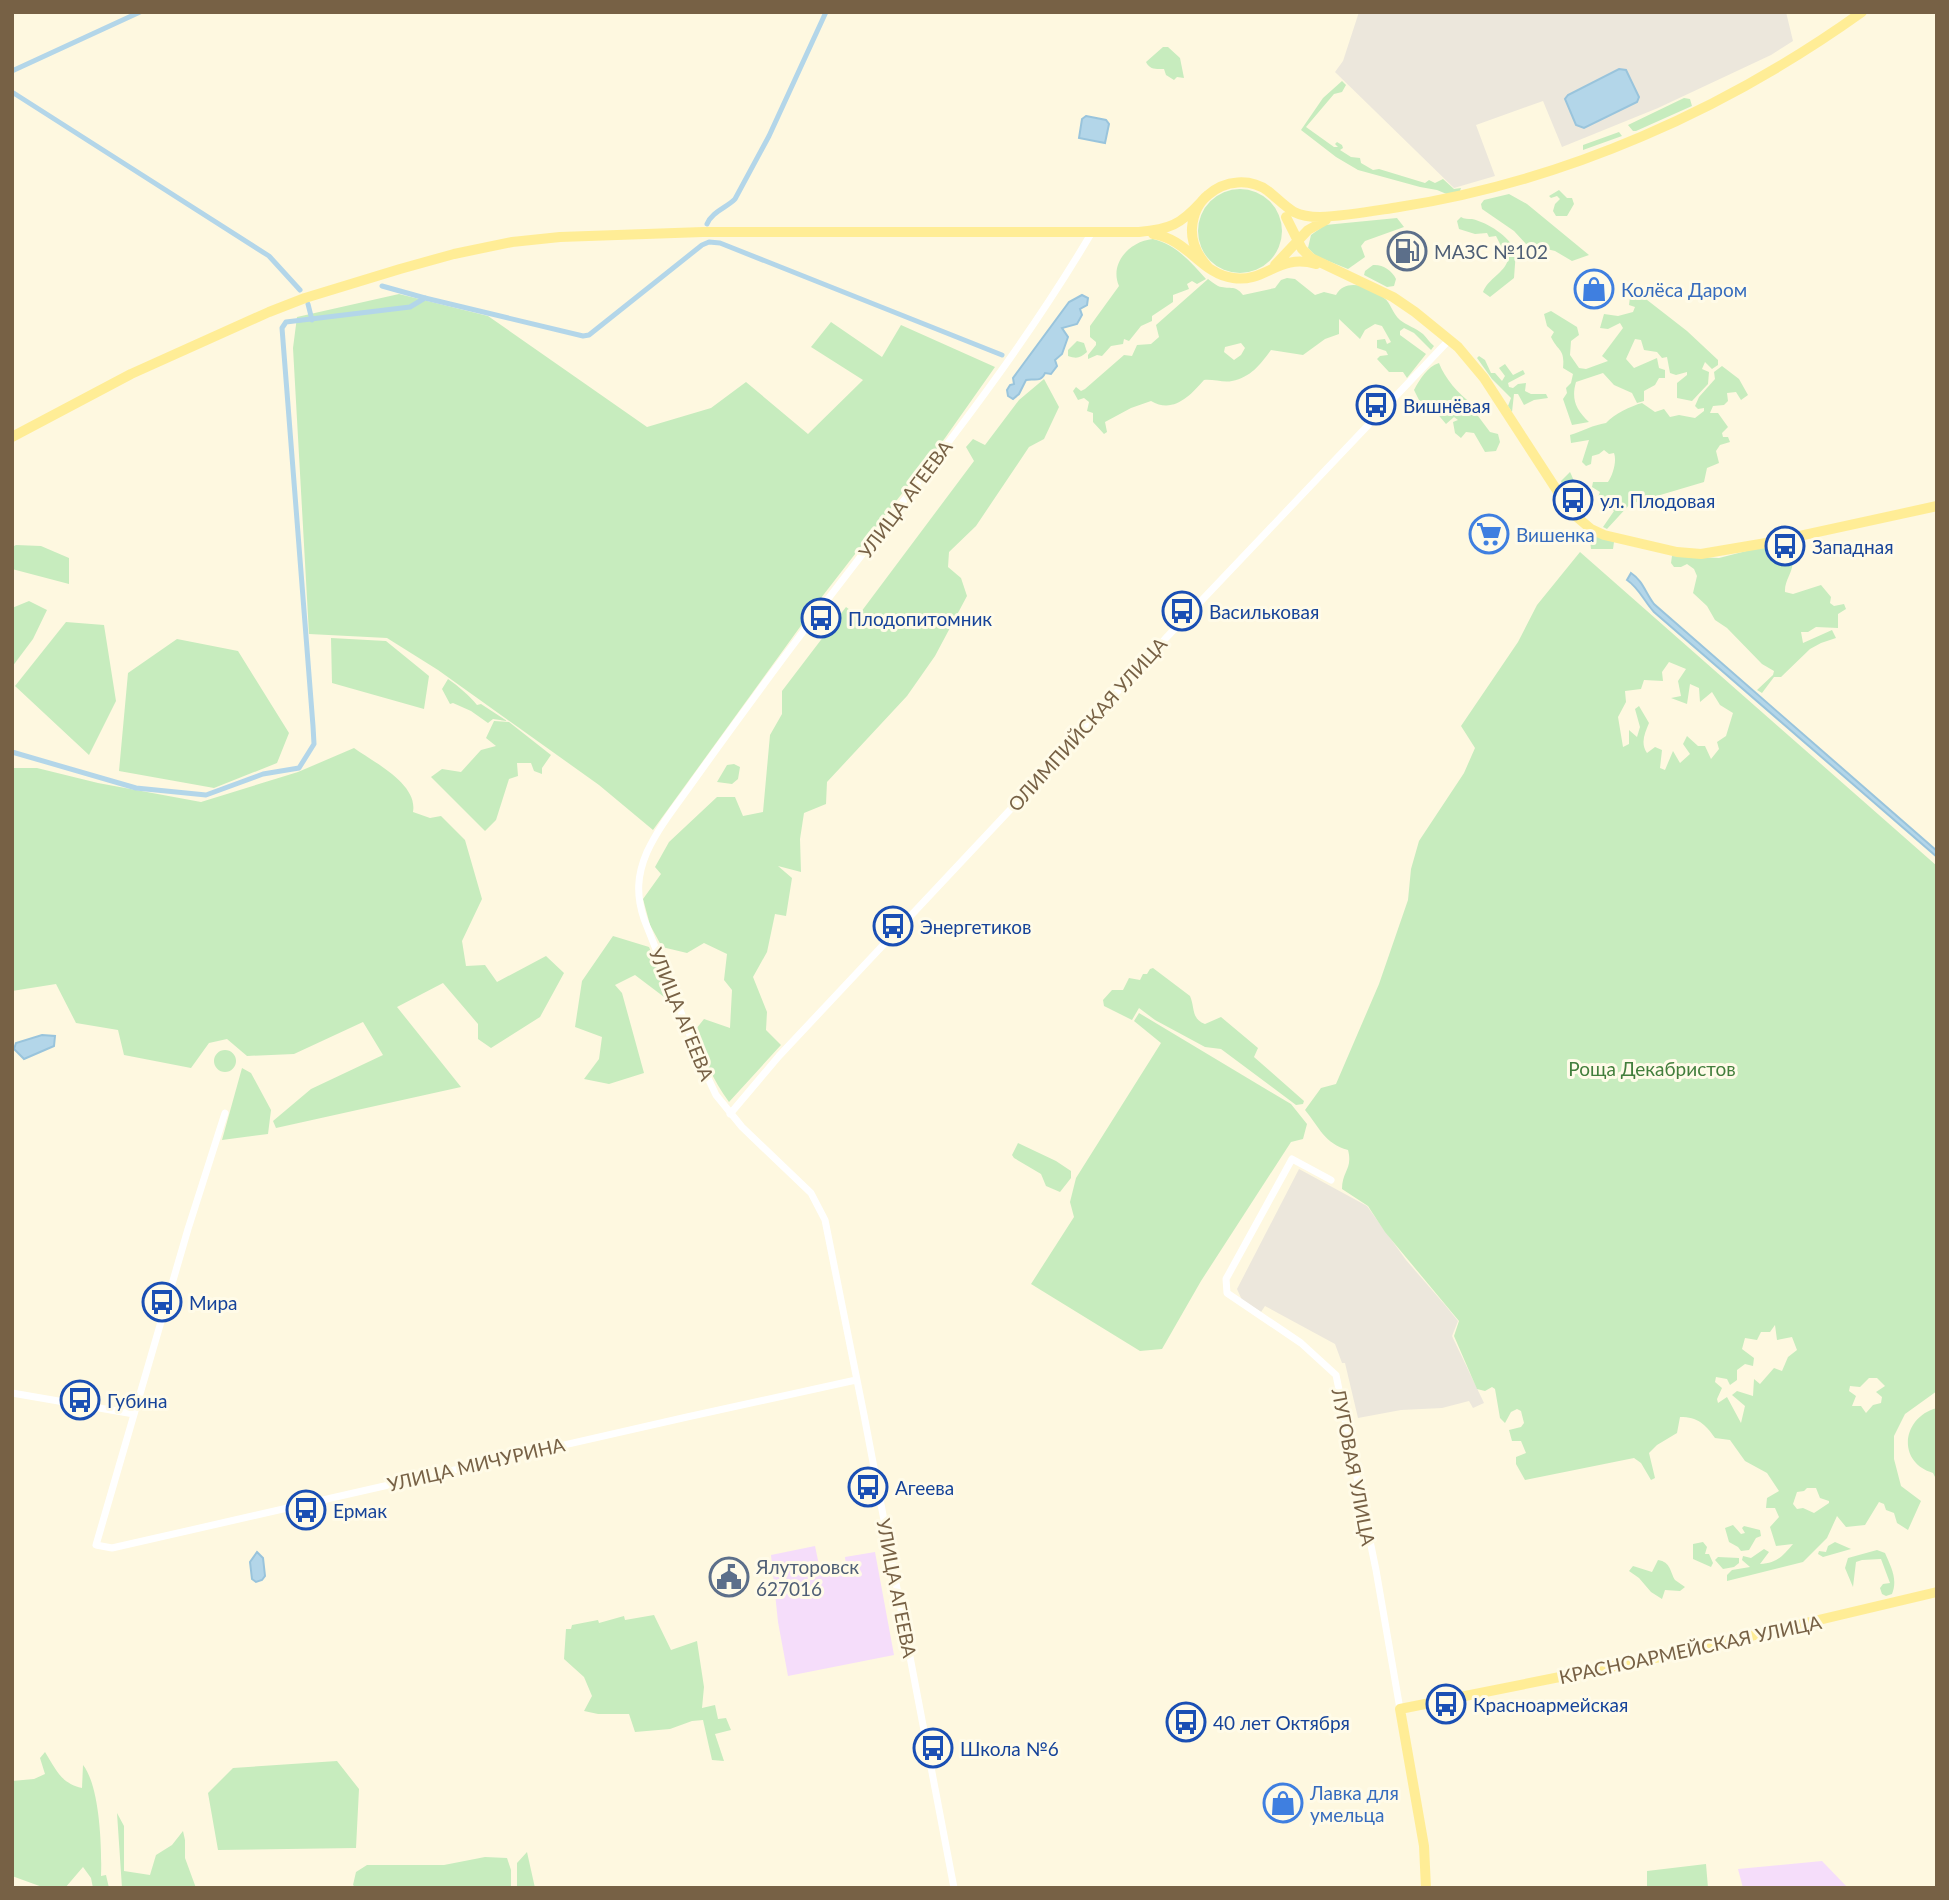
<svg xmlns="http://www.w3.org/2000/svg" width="1949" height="1900" font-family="Lato,sans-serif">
<rect width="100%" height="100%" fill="#fef8e0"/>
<!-- industrial -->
<path fill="#ece7dc" d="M1359,12H1786L1793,41L1771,55L1658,108L1562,147L1543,101L1476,125L1495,176L1454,188L1335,72L1343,61Z
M1299,1169L1367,1206L1406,1260L1445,1305L1458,1321L1452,1336L1484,1403L1473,1408L1469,1401L1442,1408L1401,1410L1358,1418L1345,1363H1342L1335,1344L1265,1306L1261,1312L1242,1300L1237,1289Z"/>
<!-- education -->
<path fill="#f5ddfa" d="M815,1546L819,1565L832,1562L833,1568L846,1566L845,1557L875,1552L894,1655L788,1676L778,1622L771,1555Z
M1822,1861L1848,1888H1743L1738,1869Z"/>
<!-- green -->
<path fill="#c7ecbe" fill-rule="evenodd" d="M1163,47H1168L1180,58L1184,78L1177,77L1174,80L1166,75L1164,69C1156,69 1150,70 1146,62Z
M1342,81L1346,85L1342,92L1334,94L1306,127L1334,147H1338L1335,144L1337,142L1342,145L1343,148L1340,150L1351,157L1360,158L1361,163L1373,170L1379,169L1425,183L1429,180L1435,183L1443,179L1454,189L1461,188L1460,191L1449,195L1437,190L1420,187L1358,170L1336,157L1301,130L1323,98Z
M1684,98L1690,99L1692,106L1636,131H1633L1628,125Z
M1619,132L1622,136L1583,150V145Z
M1198 231a42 42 0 1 1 84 0a42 42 0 1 1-84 0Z
M1559,190L1567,198H1572L1574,204L1567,216H1556L1553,211L1555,204L1560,199L1557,196L1551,198L1549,196Z
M1509,194L1527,204L1589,255L1572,261L1555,251L1526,244L1514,231L1482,209L1481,204L1484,200Z
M1461,217C1464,219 1468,219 1472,219C1489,223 1508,236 1516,251L1514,278L1490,297L1483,292C1488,279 1504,273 1508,260L1496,236L1489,237L1487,233L1475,234L1459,229L1457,221Z
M1397,218L1404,227L1365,241L1361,246L1365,257L1348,269L1316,256L1308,248L1311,235L1325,225Z
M1153,239C1175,244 1191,262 1206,279L1197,284L1192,281L1187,284L1189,289L1173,295V302L1152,316V321L1141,326L1129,341L1124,339L1123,344L1111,346L1102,356L1097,355L1088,359V355L1096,345V342L1090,337V326L1119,286C1109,263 1130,241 1153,239Z
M1373,265C1382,264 1392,270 1396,279L1394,286L1387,287L1364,275L1365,271Z
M1287,278L1295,279L1315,295L1324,292L1336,295C1346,277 1371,287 1384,298C1391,303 1392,313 1400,320C1406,325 1416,328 1423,334C1427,338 1429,342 1434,346L1431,350L1414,333L1404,328L1400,331V335L1426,354L1407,378L1403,372H1389L1377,359L1380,356L1388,355L1386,351L1377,348V340L1385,339L1387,344L1391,342L1382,326L1375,324L1365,330L1360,339L1339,319V334L1325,339L1303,355L1271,350C1260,365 1251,377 1232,381C1224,383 1213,379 1204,380C1190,396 1173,414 1151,401L1131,408L1105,422L1107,432L1104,434L1093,422V413L1087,411L1089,402L1084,398L1078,400L1073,391L1076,387L1081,391L1085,389L1124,355L1132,356L1137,345L1151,344L1159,337L1156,325L1208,279C1211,281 1214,284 1218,286C1228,290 1235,284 1243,295L1275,288L1281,280ZM1241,343L1245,348L1241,355L1234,360L1224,352L1225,347Z
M399,294L488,316L647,427L711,408L746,382L808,434L863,380L811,347L831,322L882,357L901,325L995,367L945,438L821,598L653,830L599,785L438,670L387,638L309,634L293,348L297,317Z
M1642,296L1687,331L1718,360V365L1712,369L1705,362L1702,369L1709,372L1708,384L1692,401L1677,398V383L1687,375V372L1676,375L1670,373L1667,357L1662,358L1657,352L1644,350L1641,340L1635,339L1626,359L1634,368L1657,358L1659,368L1665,370V378H1659L1655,385L1644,391V401L1637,403L1632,393L1614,385L1603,373L1576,382C1571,399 1576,410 1589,422L1572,425L1563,399L1567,393L1566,388L1571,383L1573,374L1563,368C1565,348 1558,352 1551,337L1554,332L1547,326L1544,314L1551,311L1577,327L1579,335L1571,341L1570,355L1579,368L1586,369L1608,361L1602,356L1623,328L1620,323L1608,329L1600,328L1604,314L1618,316L1633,312L1635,307L1629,305L1630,297Z
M1077,341L1084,343L1087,352C1080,358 1077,359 1068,356V350Z
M1479,356L1485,360L1491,373H1495L1502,381L1505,376L1499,368L1505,364L1513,375L1523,370L1525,374L1508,383L1509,387L1513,388L1518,384L1526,383L1525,391L1531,394H1546L1548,398L1534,400L1524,405L1518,394H1514L1512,412L1508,406L1511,398L1492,379L1477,358Z
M1439,363C1445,379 1458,393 1472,404V408L1490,432L1498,434L1500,442L1496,451L1485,452L1474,433L1466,432L1461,438L1455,433L1453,422L1458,420L1454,417L1446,424L1435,411L1419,400L1414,390C1420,379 1427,367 1439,363Z
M1722,366L1739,379L1748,395L1741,400L1736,392L1727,393L1728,401L1724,405L1713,406L1710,413H1718L1728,427L1722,433L1723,437H1728L1730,442L1720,445L1716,451L1719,463L1707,468L1704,482L1630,504L1607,529L1603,527L1614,511L1598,497L1600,492L1592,487L1593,482H1608C1613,475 1617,461 1614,453L1609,454L1604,450L1599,454L1592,456L1591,464L1586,466L1582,462L1589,440L1571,443L1570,435C1583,431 1593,425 1606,423C1614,414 1631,406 1642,403L1655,412L1664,409L1670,417L1679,415L1695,418L1704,411V408L1698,409L1695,406L1699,397L1715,379L1714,372Z
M1044,379L1059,407L1044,439L1029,447L976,526L949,552L948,567L961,578L967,596L935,656L907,696L827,782L826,804L804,813L800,839L801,872L778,866L792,878L786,916L775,914L767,952L753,977L767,1012L766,1030L781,1045L729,1102C713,1080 702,1057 696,1029L704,1019L730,1028L732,990L724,980L727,954L704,943L687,953L662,947L650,925L643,899L661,874L655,867L669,842L717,797H735L743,816L763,812L770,735L782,714V691L846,607L858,616L974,461L966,447L973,439L985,445L1019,400Z
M1570,472C1575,481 1575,490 1581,500H1576L1563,488L1561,481Z
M1596,535L1614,542L1613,549H1591L1590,539Z
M16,545L41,546L69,558V584L12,569V547Z
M1762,547L1789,553C1799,568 1784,577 1785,592L1793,594L1821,585L1831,597L1830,603L1834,606L1844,604L1846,609L1838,614V628L1816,627L1808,632H1801L1803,643L1832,630L1836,638L1821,643L1810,649L1781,677H1774L1762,693L1757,690L1773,675L1774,671L1762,664L1727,628L1715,620L1707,606L1693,593L1697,576L1694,569L1687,564L1681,567H1674L1671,563L1672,556L1719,558Z
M1580,552L1937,866V1391L1905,1414L1894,1436V1459L1901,1486L1921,1501L1908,1530L1897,1523L1894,1513L1886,1510L1884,1504L1879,1502L1865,1525L1846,1527L1837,1516L1827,1538L1803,1562L1727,1581V1575L1732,1570L1750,1567L1742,1560L1743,1556L1751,1558L1764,1549L1769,1552L1760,1564C1777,1563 1782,1557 1793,1544L1776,1546L1770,1527L1779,1517L1775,1508H1766L1767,1498L1779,1491L1767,1473L1745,1461L1730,1440L1715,1438C1705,1424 1698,1417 1680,1417L1677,1433L1657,1445L1649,1453L1655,1478L1651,1480L1641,1463L1634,1458L1525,1480L1516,1464V1457L1526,1453L1521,1441H1512L1509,1430L1521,1427L1524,1423L1521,1411L1517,1409L1511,1412L1505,1423L1500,1418L1495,1389L1492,1387L1485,1391L1477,1389L1454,1336L1459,1321L1385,1232L1368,1206L1342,1189C1342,1171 1353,1169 1348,1150C1325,1144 1319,1127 1305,1110L1321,1088L1336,1084L1379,984L1408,900L1411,869L1419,841L1464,773L1475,748L1461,726L1518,642L1537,605ZM1669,662L1686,669L1678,681L1681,696L1671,698L1687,704L1690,684L1699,688L1700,702L1712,692L1720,705L1733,713L1726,736L1717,742L1719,749L1711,759L1705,746H1698L1687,736L1683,744L1690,754L1680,763L1673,751L1665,770L1660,768L1662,750L1655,747L1647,753C1640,743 1645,733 1649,723L1639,706L1635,709L1640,727L1637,737L1629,730V744L1623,747L1618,717L1626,702L1625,691L1641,689L1644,680L1663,681L1662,672ZM1775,1325L1777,1340L1792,1337L1797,1350L1788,1357L1782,1371L1774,1368L1760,1384L1754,1379L1753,1396L1737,1391L1732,1395L1745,1406L1741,1423L1727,1397L1718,1403L1717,1399L1722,1388L1715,1382L1716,1377L1727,1379L1730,1385L1737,1380V1370L1745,1364L1753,1366L1754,1358L1742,1349L1745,1338L1757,1340L1761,1332H1770ZM1869,1378H1877L1885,1386L1876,1392L1882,1397L1881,1403L1873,1405L1866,1413L1861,1406H1852L1856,1396L1849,1391L1850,1386L1860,1387ZM1807,1488H1816L1820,1498L1829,1501V1503L1814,1513L1803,1508L1797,1509L1793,1504L1797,1492L1804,1491Z
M29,601L47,610L33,639L12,667V608Z
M66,622L104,625L116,701L89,755L15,686Z
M331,638L386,641L429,676L424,709L332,683Z
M177,639L238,651L289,733L277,763L214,788L119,771L128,673Z
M448,679C458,686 469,695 477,705L481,704L507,721L493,719L488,723L471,711L453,703L450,704L442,689Z
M494,721L509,722L551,755L542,768V774L534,771L531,763H517L518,776L509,779L496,820L485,831L431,777L442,769L461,772L481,750L496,746L486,738Z
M354,748C375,763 418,784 413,812L430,818L441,816L465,840L482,899L462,941L466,966L485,965L497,982L546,956L564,973L540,1017L491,1048L478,1039V1024L443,983L397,1007L461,1087L276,1128L273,1121L311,1089L383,1055L363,1022L294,1054L247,1056L227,1039L209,1043L191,1068L124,1055L118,1030L76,1023L56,984L12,991V768H37L98,783L201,802L298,772Z
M734,764L740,767L738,779L732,784L717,782L727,765Z
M613,936L649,947L672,1003L635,975L615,985L622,993L644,1073L609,1084L584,1079L599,1059L602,1037L575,1027L582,981Z
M1153,968L1190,996C1195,1007 1191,1019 1205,1024L1221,1017L1258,1048L1254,1057L1304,1101L1303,1104L1296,1105L1221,1049L1205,1047L1155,1020L1139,1008L1132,1020L1104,1006L1103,1000L1112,990H1123L1129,978L1140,980L1143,974H1147L1150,969Z
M1139,1013L1291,1104L1307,1124L1303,1139L1291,1142L1201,1281L1162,1349L1140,1351L1031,1284L1074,1217L1070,1202L1076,1178L1161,1043L1134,1021Z
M214 1061a11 11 0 1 1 22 0a11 11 0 1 1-22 0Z
M242,1068L251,1073L271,1110L268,1134L222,1140Z
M1018,1143L1056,1161L1071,1171V1178L1060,1192L1046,1186L1041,1174L1014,1158L1012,1155Z
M1937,1408V1478L1936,1479L1933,1473C1896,1462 1902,1417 1937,1408Z
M1733,1525L1741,1534L1745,1533L1742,1528L1744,1526L1760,1530L1761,1536L1756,1538L1749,1550L1741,1551L1738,1547L1729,1542L1725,1528Z
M1703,1542L1707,1547L1705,1554H1709L1713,1563L1711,1567L1693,1559V1544Z
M1835,1542L1851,1549L1823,1557L1818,1554L1819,1551L1826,1552L1828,1546Z
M1877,1550L1885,1553C1891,1567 1898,1579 1892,1594L1886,1596L1882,1594L1880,1588L1883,1584L1890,1583L1881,1559L1862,1560L1856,1562L1853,1587L1845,1568L1848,1558Z
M1718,1557L1739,1558V1563L1734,1567L1723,1569L1715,1560Z
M1658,1560C1671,1562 1670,1572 1675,1580L1685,1587L1680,1591L1665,1590L1662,1599L1651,1592L1639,1578L1629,1571L1633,1566L1652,1572Z
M654,1615L671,1650L697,1641L704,1687L702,1708L715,1705L718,1719L726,1718L731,1730L715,1734L724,1761L712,1760L703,1720L692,1721L670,1729L635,1732L629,1714H598L584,1711L592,1696L584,1677L564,1659L566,1629H571L572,1625L598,1620L599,1623L624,1616L625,1620Z
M45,1752C56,1769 60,1783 82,1788L83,1765C100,1786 102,1849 101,1876L106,1875L109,1888H93L91,1878L83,1867L65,1888H45L12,1876V1781L34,1779L45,1774L40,1758Z
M337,1761L359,1789L356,1848L218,1850L208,1793L233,1768Z
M117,1813L124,1826V1871L150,1875L156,1855L172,1845L183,1831L185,1840V1858L196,1888H122Z
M527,1852L535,1888H517V1863Z
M485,1857L507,1858L511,1870V1888H356L353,1885L356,1872L367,1865H444Z
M1706,1864L1708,1888H1647V1871Z"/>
<!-- water -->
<path fill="#b3d6e9" stroke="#99c4dc" stroke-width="2" d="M1619,69L1626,70L1639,97L1637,102L1584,128L1576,125L1565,99L1568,95Z
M1086,116L1106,120L1109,124L1105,143L1079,138L1082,119Z
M1082,295L1088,298L1087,305L1080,309L1082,315L1077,324L1062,328L1068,337L1062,354L1055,360L1057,366L1051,374L1045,373C1041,383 1034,378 1026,380L1019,394L1013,399L1008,396L1007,390L1010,385L1014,384L1013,378L1069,302Z
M1631,573C1643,581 1645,592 1654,604L1937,851V857L1654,612C1644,601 1639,588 1627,580Z
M42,1035L55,1036L54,1046L24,1059L14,1049L16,1043Z
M257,1552L263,1558L265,1576L262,1580L256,1582L252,1579L250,1562Z"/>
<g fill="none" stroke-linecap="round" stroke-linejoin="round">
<!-- canal -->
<path stroke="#b3d6e9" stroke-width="5" d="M12,71L140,12
M12,92L269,256L300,290
M707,224C712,212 726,208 735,199L769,136L826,12
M382,286L425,298L583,336L589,335L702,245L709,242L720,243L1002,355
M308,304L312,320
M12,752L136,788L206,795L263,774L299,768L314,744L313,726L282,328L286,322L410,307L425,298"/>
<!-- minor -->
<path stroke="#fff" stroke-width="7" d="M225,1113L188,1229L96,1545L112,1548L687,1417L856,1380
M730,1114L779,1056L1023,796L1165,639L1450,339
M1331,1180L1292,1159L1226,1279L1227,1293L1301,1343L1336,1375L1376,1570L1400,1709
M12,1393L134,1414
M954,1888L864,1415L825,1220L811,1193L742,1127L716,1095L701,1063L644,919C636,895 637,875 647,852C658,828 675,807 690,786C712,755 734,725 756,695C867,541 995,397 1092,232"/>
<!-- major -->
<path stroke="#ffed96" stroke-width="10" d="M1286,217L1302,249L1311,258L1393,297L1415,312L1458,347L1484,378L1571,512L1591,529L1604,535L1677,552L1701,554L1772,542L1937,506
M1153,234C1188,239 1201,274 1233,278C1266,283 1278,253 1316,264
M1275,265L1308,230L1326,220
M1208,267C1198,256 1191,244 1192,228C1193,215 1198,203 1208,195C1225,180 1250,178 1268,191C1277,198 1284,206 1294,212C1302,216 1311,217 1320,217C1347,216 1373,211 1399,207C1566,181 1725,110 1862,12
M12,437L131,374L269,312L305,298L400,269L454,254L512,242L560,237L703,232H1139C1170,229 1180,225 1201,202
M1426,1888L1424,1846L1400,1709L1670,1655L1937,1592"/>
</g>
<!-- icons -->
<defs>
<symbol id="fuel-ring" viewBox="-11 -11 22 22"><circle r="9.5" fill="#fffbe8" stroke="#5c6f8a" stroke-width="1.5"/><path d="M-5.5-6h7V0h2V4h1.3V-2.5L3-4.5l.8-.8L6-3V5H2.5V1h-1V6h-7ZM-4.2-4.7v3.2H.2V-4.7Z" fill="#5c6f8a"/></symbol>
<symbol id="shop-ring" viewBox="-11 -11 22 22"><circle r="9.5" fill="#fffbe8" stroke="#3f7fe0" stroke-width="1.5"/><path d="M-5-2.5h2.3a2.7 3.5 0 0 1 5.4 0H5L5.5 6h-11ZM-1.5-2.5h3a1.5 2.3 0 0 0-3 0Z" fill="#3f7fe0"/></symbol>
<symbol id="bus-ring" viewBox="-11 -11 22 22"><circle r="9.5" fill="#fffbe8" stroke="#1a4fb4" stroke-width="1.5"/><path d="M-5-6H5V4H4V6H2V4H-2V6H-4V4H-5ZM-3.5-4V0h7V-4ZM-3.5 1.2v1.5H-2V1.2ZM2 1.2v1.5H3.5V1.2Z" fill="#1a4fb4"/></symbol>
<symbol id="supermarket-ring" viewBox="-11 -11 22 22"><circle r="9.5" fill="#fffbe8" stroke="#3f7fe0" stroke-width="1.5"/><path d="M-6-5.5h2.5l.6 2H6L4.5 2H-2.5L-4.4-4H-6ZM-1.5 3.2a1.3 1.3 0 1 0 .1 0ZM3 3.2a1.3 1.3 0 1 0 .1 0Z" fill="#3f7fe0"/></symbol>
<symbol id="civic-ring" viewBox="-11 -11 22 22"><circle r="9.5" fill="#fffbe8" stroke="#5c6f8a" stroke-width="1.5"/><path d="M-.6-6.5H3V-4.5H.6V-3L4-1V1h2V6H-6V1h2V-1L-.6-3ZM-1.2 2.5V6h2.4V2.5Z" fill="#5c6f8a"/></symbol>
</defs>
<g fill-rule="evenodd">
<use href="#fuel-ring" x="1385" y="229" width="44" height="44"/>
<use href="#shop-ring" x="1572" y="267" width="44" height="44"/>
<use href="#bus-ring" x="1354" y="383" width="44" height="44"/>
<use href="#bus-ring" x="1551" y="478" width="44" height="44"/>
<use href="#supermarket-ring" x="1467" y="512" width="44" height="44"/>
<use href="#bus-ring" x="1763" y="524" width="44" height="44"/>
<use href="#bus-ring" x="1160" y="589" width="44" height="44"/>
<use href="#bus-ring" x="799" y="596" width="44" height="44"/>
<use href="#bus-ring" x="871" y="904" width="44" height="44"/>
<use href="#bus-ring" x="140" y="1280" width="44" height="44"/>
<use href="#bus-ring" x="58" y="1378" width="44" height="44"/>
<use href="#bus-ring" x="846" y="1465" width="44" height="44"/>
<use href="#bus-ring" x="284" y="1488" width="44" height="44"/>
<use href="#civic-ring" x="707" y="1555" width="44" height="44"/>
<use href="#bus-ring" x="1424" y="1682" width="44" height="44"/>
<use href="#bus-ring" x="1164" y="1700" width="44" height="44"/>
<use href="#bus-ring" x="911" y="1726" width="44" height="44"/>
<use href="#shop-ring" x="1261" y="1781" width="44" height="44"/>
</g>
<g text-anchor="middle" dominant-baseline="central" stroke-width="6" stroke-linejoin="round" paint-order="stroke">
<!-- service labels -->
<g font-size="19" fill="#4e5e75" stroke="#fffbe8" text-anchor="start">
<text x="1434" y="251">МАЗС №102</text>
<text x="756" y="1566">Ялуторовск<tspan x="756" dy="22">627016</tspan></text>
</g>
<!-- shop labels -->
<g font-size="19" fill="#366cbe" stroke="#fffbe8" text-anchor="start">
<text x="1621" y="289">Колёса Даром</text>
<text x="1516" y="534">Вишенка</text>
<text x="1310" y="1792">Лавка для<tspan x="1310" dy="22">умельца</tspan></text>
</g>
<!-- transit labels -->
<g font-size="19" fill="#164399" stroke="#fffbe8" text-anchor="start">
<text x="1403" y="405">Вишнёвая</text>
<text x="1600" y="500">ул. Плодовая</text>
<text x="1812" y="546">Западная</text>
<text x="1209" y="611">Васильковая</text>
<text x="848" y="618">Плодопитомник</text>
<text x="920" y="926">Энергетиков</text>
<text x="189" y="1302">Мира</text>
<text x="107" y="1400">Губина</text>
<text x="895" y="1487">Агеева</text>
<text x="333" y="1510">Ермак</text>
<text x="1473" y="1704">Красноармейская</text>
<text x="1213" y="1722">40 лет Октября</text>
<text x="960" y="1748">Школа №6</text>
</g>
<!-- street labels -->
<g font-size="19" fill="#776145" stroke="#fffbe8">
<text transform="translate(905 499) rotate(-53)">УЛИЦА АГЕЕВА</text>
<text transform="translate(1087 724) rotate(-48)">ОЛИМПИЙСКАЯ УЛИЦА</text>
<text transform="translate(682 1014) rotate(68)">УЛИЦА АГЕЕВА</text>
<text transform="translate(476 1464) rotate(-13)">УЛИЦА МИЧУРИНА</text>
<text transform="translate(1354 1467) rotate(79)">ЛУГОВАЯ УЛИЦА</text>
<text transform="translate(897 1588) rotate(79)">УЛИЦА АГЕЕВА</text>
<text transform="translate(1690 1649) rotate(-12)">КРАСНОАРМЕЙСКАЯ УЛИЦА</text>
</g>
<!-- park labels -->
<g font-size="19" fill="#427e3c" stroke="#fffbe8">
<text x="1652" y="1068">Роща Декабристов</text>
</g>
</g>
<!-- border -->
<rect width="1949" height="1900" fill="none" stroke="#776145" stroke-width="28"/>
</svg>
